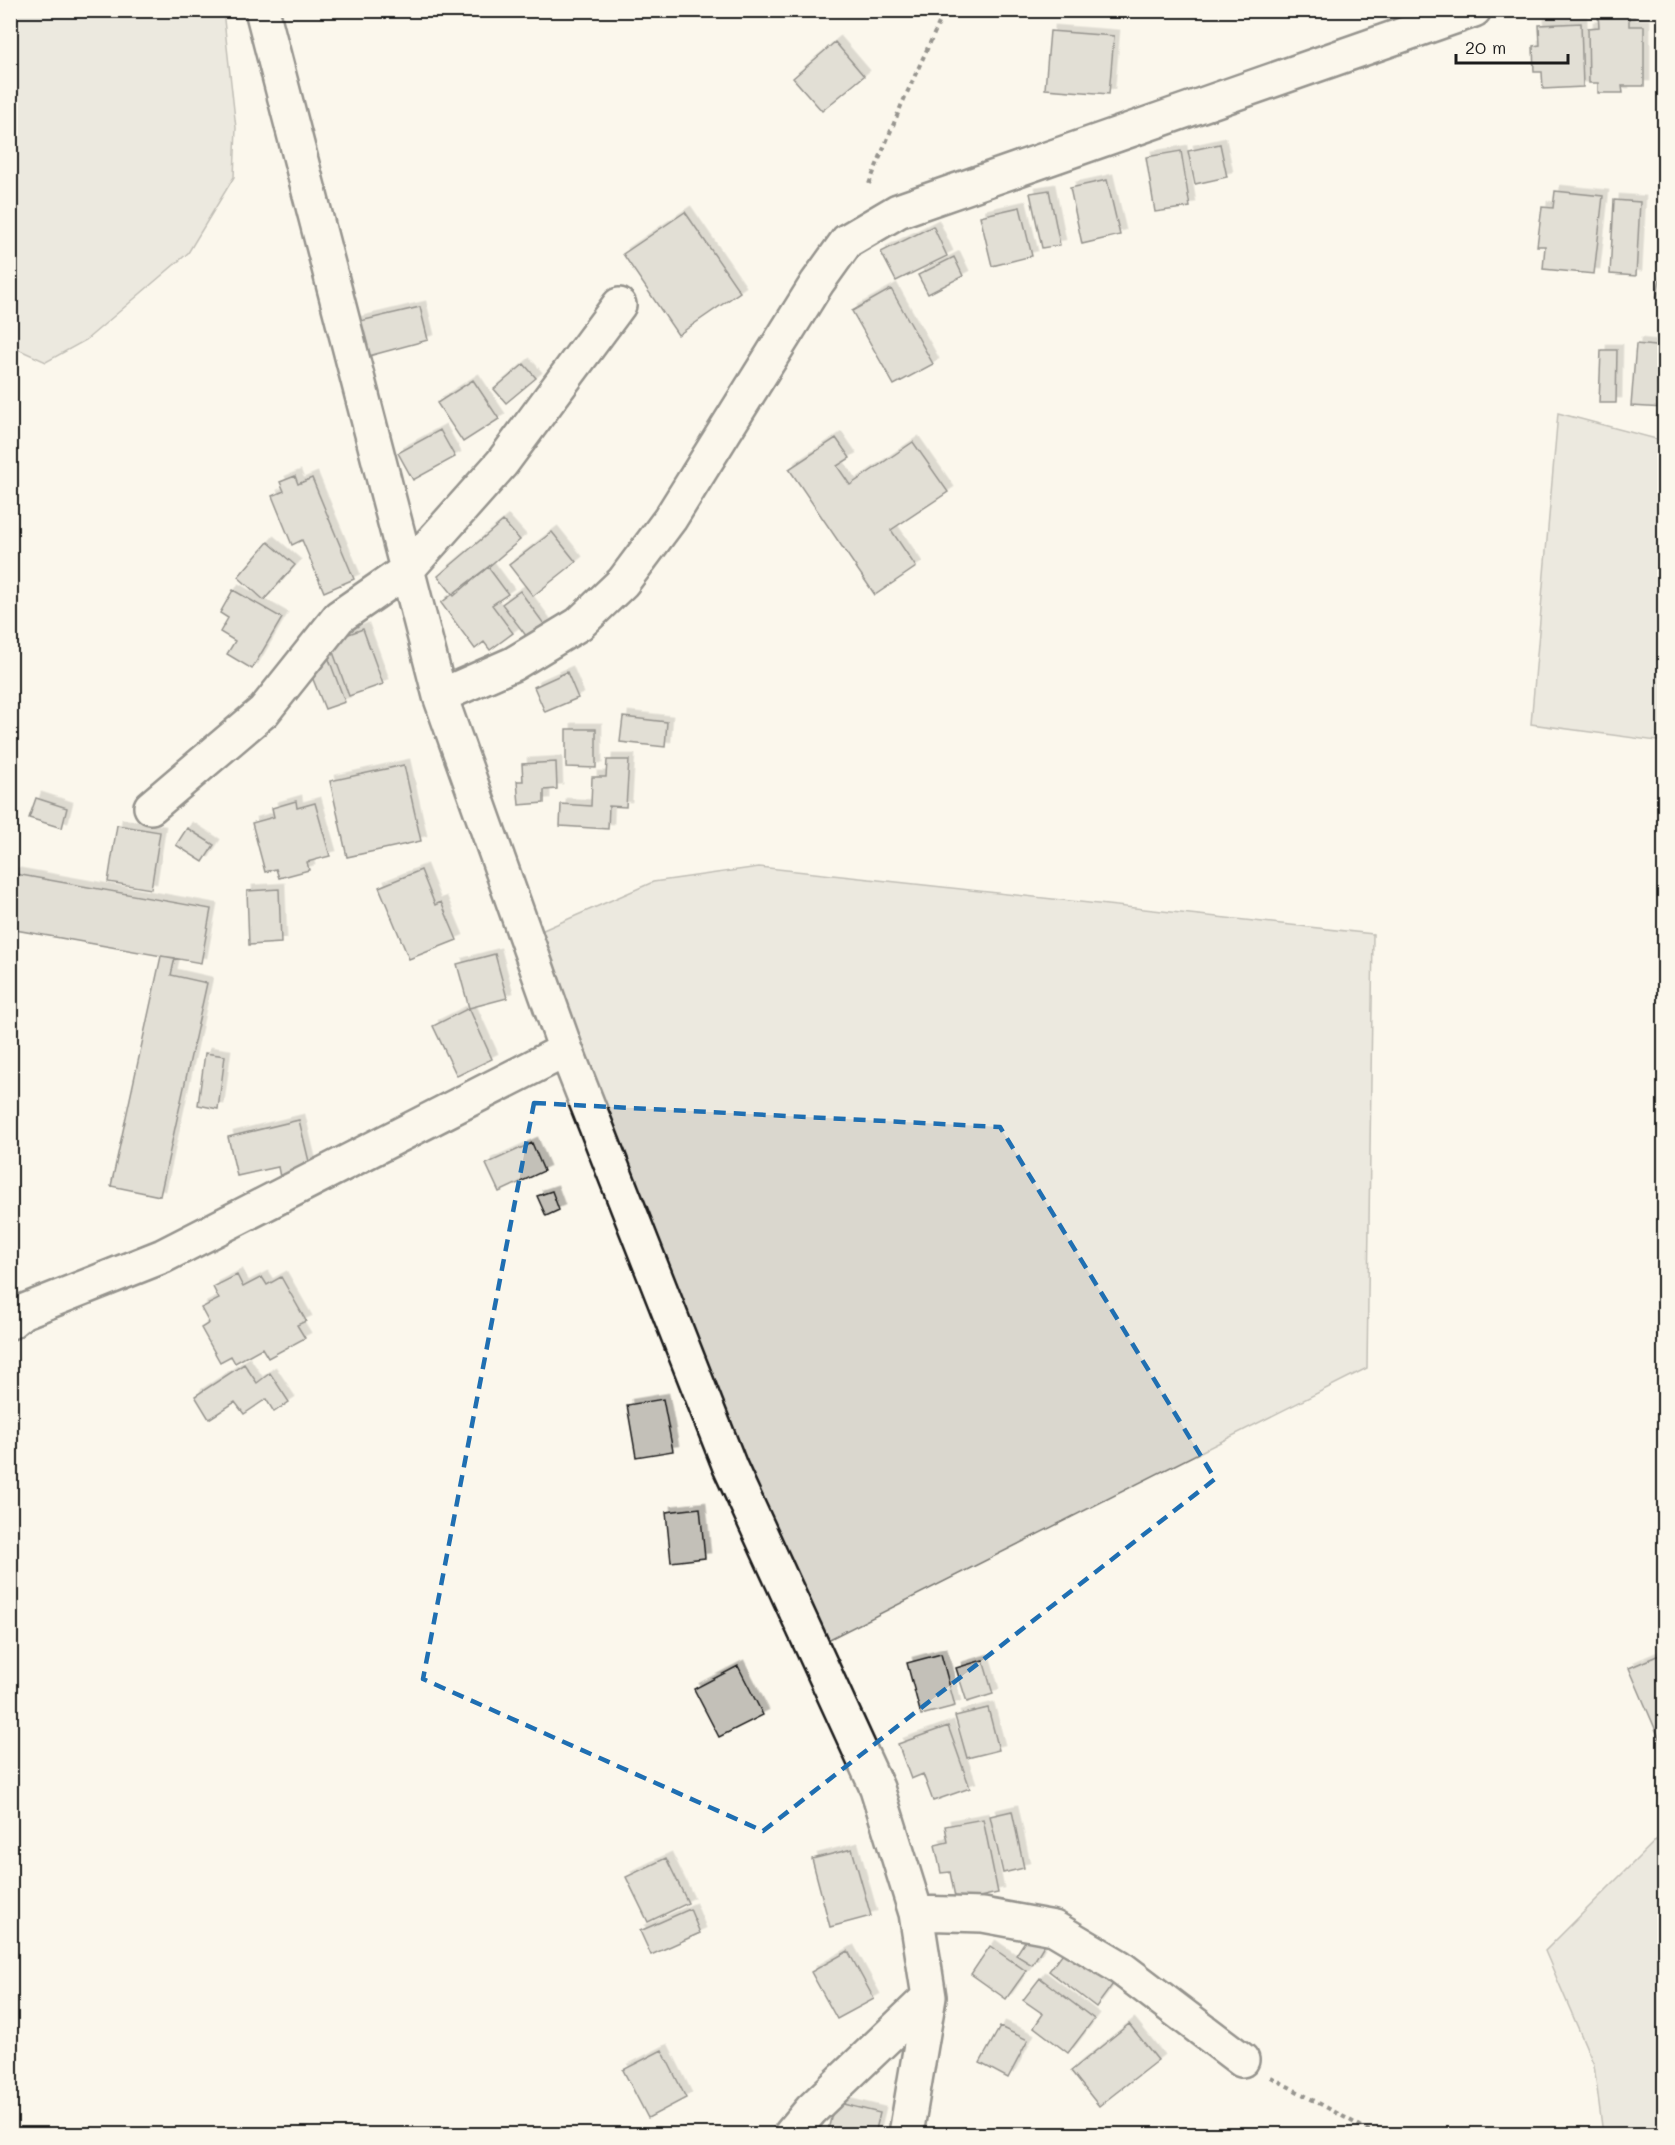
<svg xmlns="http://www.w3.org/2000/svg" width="1675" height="2145" font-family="Mali,sans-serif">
<defs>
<filter id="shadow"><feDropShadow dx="5.5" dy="-5.5" stdDeviation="0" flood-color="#0004"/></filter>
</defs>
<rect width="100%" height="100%" fill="#fbf7ec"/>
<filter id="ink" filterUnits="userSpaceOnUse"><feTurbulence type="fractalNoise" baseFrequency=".0167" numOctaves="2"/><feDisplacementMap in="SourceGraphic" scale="12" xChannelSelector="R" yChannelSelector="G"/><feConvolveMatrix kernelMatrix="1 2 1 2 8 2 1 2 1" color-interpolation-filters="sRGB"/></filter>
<g filter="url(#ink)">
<!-- green -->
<path fill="#dad7ce" stroke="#7b7a75" stroke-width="1.5" d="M11,10L223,11L236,128L234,177L188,253L86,340L46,362L11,346Z
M1558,413L1664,441V742L1531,724Z
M759,867L1373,934L1367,1368L812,1648L525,938L653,882Z
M1664,1832V2134H1603L1594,2065L1545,1951Z"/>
<!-- building -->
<path fill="#c3c0b8" stroke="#1c1c1c" stroke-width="1.5" filter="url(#shadow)" d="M1629,14V26H1644V86H1622L1623,93H1598V83H1589L1588,28L1599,27L1598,15Z
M1581,23L1583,87L1543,89L1542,72H1534L1533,46L1540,45L1539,25Z
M1050,31L1114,36L1109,94L1045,89Z
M835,42L864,76L822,111L793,78Z
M1220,144L1227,177L1195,184L1188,151Z
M1181,151L1190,207L1155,212L1146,157Z
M1107,180L1120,235L1082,244L1070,188Z
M1049,190L1060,245L1042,248L1030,193Z
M1555,191L1603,196L1594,274L1543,269L1545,246H1537L1542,207L1553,208Z
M1614,200L1640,202L1636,276L1610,274Z
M1020,207L1032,256L992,266L980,216Z
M685,212L740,292L678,335L623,254Z
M933,226L947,256L896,281L881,252Z
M954,257L963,276L928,294L918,275Z
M1664,257V301L1656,299Z
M891,289L933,364L894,385L852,311Z
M420,307L428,340L365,357L356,322Z
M1636,344L1664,347V408L1631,406Z
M1601,350H1617L1616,403H1599Z
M524,364L536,378L506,403L494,389Z
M473,380L499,419L463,442L437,403Z
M440,430L455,457L413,480L398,453Z
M836,438L850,458L837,466L850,485L913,442L948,492L891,530L916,567L875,595L789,469Z
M295,476L298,484L312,478L354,579L324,592L302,540L292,545L272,496L284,491L280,482Z
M503,521L520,540L454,596L438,576Z
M552,532L576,562L533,596L509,565Z
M268,542L295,565L264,600L238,577Z
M488,567L508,594L492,605L513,633L490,650L484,642L475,649L441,603Z
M233,590L282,618L252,669L227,654L235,641L220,632L228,618L220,613Z
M520,591L544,624L527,637L502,604Z
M363,629L383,684L349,696L329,641Z
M327,654L345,702L325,709L306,662Z
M567,672L578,698L545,712L534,687Z
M623,717L667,722L665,747L620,742Z
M566,729H596V768L566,767Z
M607,760H629L626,807L609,806L608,829L560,826L561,804L591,806L592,777H606Z
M556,762L557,789L544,790V803L519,805L517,781H523L522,764Z
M404,765L421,841L347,857L330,781Z
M36,798L67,808L62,828L29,818Z
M296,801L297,808L315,803L330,856L307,862L309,870L279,878L276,869L265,872L252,823L274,817L272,808Z
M117,825L160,832L151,889L108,882Z
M187,828L214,845L203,862L176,845Z
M421,870L435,905L441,902L457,940L409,959L379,887Z
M10,873L211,909L201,963L10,929Z
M279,889L281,943L249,945L247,891Z
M495,954L507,998L469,1008L457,964Z
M161,956L175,958L171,975L207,983L160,1196L111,1186Z
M469,1008L492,1059L457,1076L433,1026Z
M205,1053L225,1056L218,1109L198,1105Z
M299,1120L311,1170L280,1177L278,1167L237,1176L228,1137Z
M532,1143L544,1171L499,1192L486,1164Z
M552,1191L559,1210L546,1216L537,1196Z
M237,1275L243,1287L262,1277L267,1285L281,1277L306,1321L297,1325L305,1338L268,1358L262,1348L235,1363L231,1356L220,1362L201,1328L209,1323L201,1308L219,1299L213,1287Z
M244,1364L257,1383L270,1373L289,1402L274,1412L266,1399L244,1414L235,1402L209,1419L195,1396Z
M663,1399L673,1451L636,1457L627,1405Z
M700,1508L705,1558L671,1562L666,1512Z
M1664,1653V1746L1663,1747L1629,1668Z
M941,1654L955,1706L921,1715L907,1663Z
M983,1660L993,1694L967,1702L956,1668Z
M738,1666L763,1715L719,1737L694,1689Z
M988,1708L999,1750L967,1758L955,1716Z
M948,1726L970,1788L933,1801L923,1774L911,1779L898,1744Z
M1012,1811L1024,1868L1003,1873L990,1816Z
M983,1819L998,1893L956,1902L950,1872L941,1873L935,1845L948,1842L945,1826Z
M852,1849L871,1916L830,1927L812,1859Z
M666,1858L688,1903L648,1922L626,1877Z
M690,1909L700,1933L651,1955L640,1931Z
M1029,1935L1044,1945L1032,1965L1016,1955Z
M990,1946L1026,1971L1006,1999L971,1974Z
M1066,1949L1113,1984L1096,2007L1049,1971Z
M848,1951L874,1999L837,2019L811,1972Z
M1040,1978L1094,2019L1068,2053L1034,2027L1043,2014L1023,2000Z
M1129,2024L1158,2060L1099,2106L1071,2071Z
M1000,2027L1028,2040L1008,2078L980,2063Z
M662,2050L686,2098L648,2118L623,2070Z
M835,2102L880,2113L875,2134H827Z"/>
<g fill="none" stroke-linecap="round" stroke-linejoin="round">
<defs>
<path id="minor" d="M262,10L440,696L566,1050L730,1467L877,1788L916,1913L929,1997L906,2134
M440,696L513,664L579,624L623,582L670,519L817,283L847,241L898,211L1474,10
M151,807L264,711L339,617L407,570L502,463L619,305
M10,1322L22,1312L163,1256L566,1050
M916,1913L983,1915L1054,1928L1118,1966L1242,2060
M791,2134L811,2110L929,1997"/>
</defs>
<!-- minor casing -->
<use href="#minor" stroke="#1c1c1c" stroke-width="38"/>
<!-- path -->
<path stroke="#1c1c1c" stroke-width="4" stroke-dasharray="4.5 4.5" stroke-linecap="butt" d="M1663,10L1664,12
M869,184L901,106L945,10
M1271,2077L1375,2134"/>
<!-- minor -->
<use href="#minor" stroke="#fbf7ec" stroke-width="33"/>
</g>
</g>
<!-- marked area -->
<path d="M0 0H1675V2145H0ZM534,1103L1000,1127L1215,1479L763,1831L423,1679Z" fill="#fbf7ec" fill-opacity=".55" fill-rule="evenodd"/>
<path fill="none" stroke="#1f6fb2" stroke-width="4.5" stroke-dasharray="12 8" stroke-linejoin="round" d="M534,1103L1000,1127L1215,1479L763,1831L423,1679Z"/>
<!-- margin -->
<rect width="1675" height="2145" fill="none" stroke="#fbf7ec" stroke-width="36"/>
<rect x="18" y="18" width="1639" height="2109" fill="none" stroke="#1c1c1c" stroke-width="2" filter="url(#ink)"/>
<!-- scale -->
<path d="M1456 54v9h112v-9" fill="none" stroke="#1c1c1c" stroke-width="3"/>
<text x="1465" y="54" font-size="18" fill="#1c1c1c" stroke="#fbf7ec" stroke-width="4.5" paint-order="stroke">20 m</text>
</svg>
